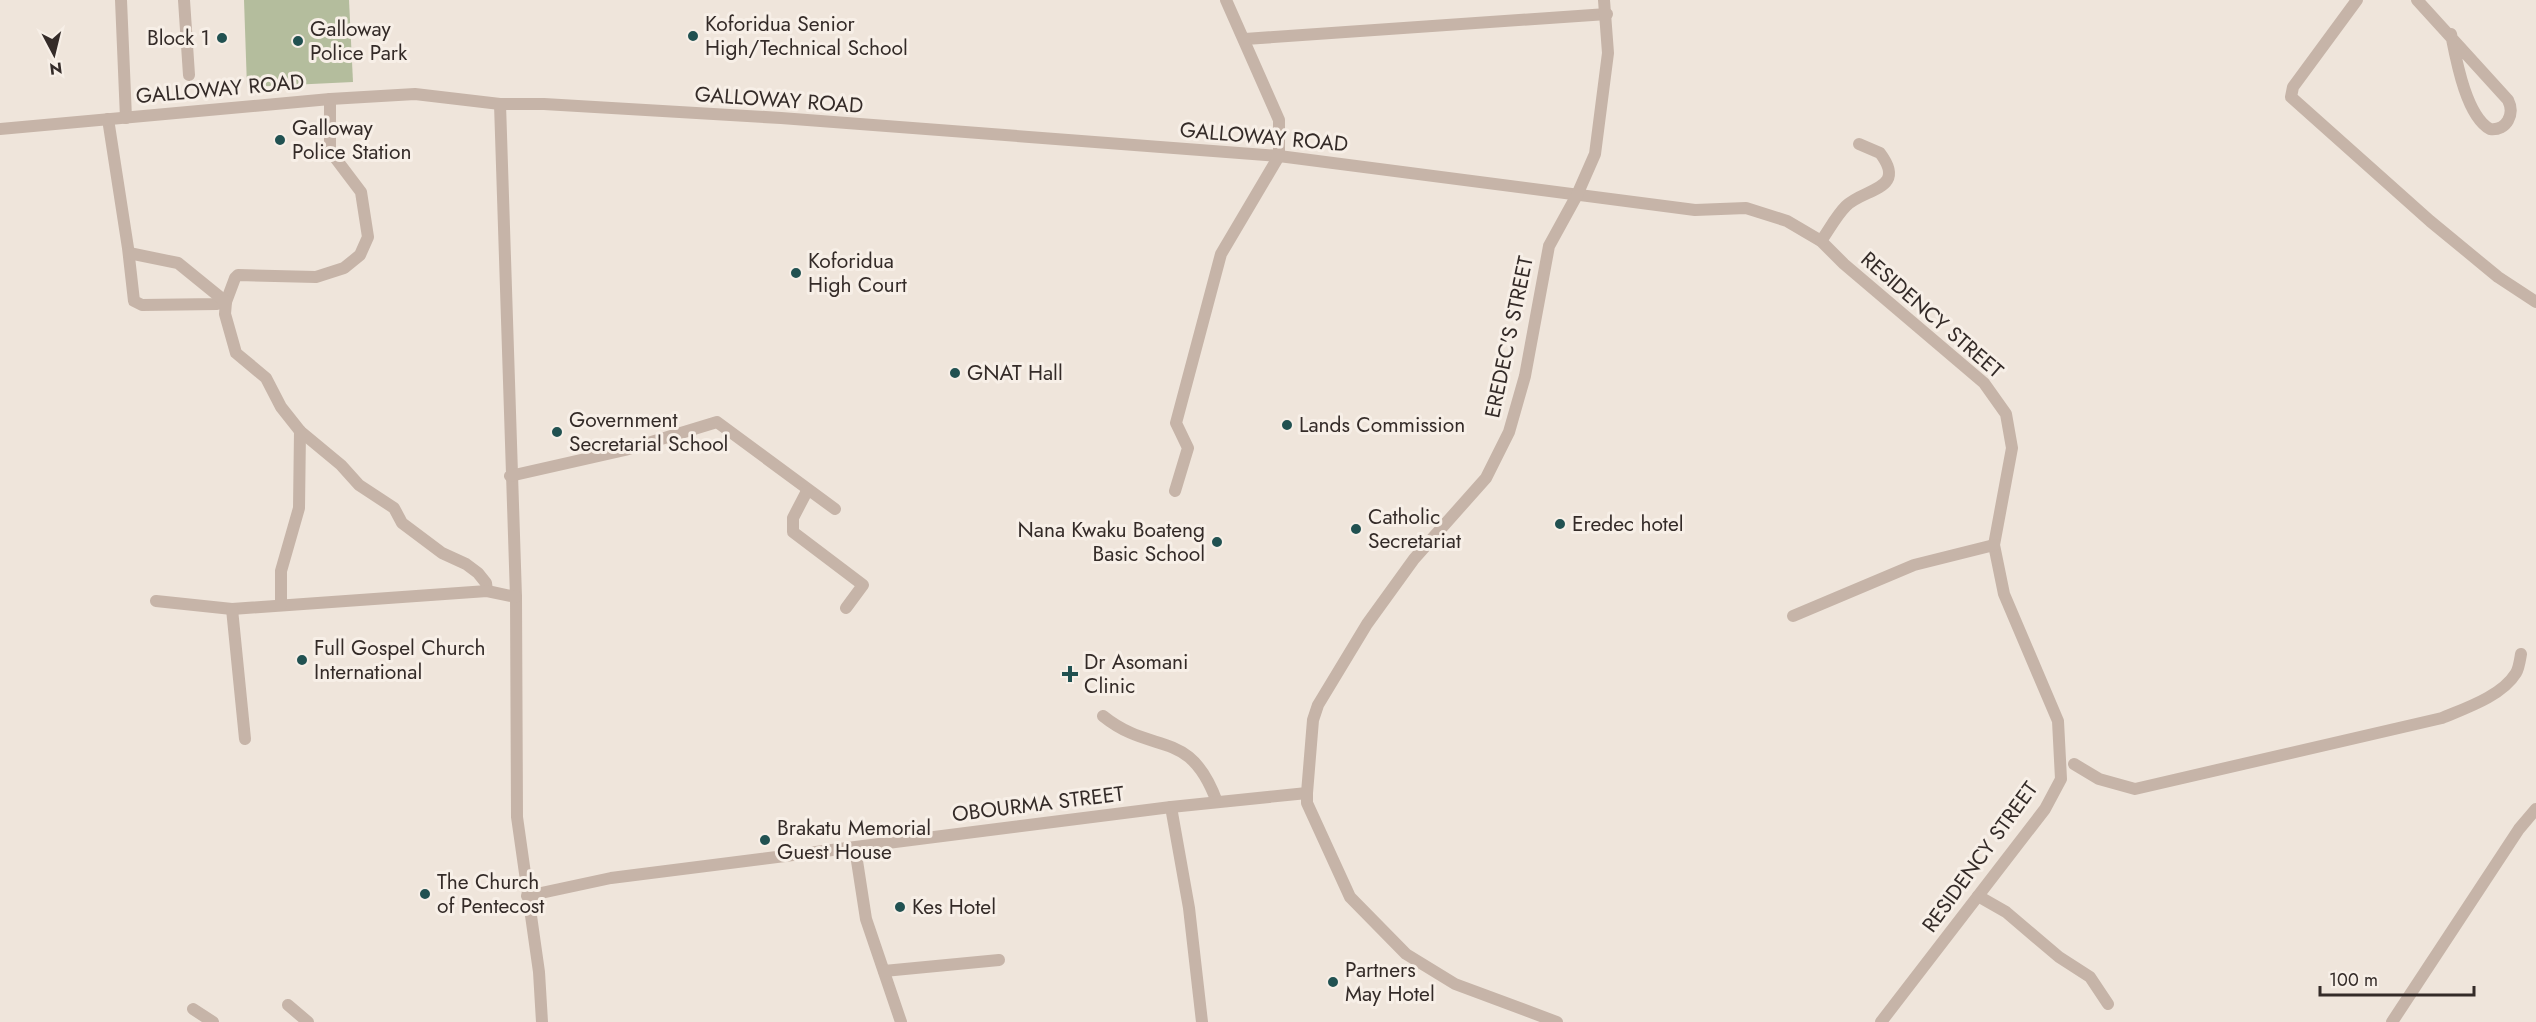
<svg xmlns="http://www.w3.org/2000/svg" width="2536" height="1022" font-family="Jost,sans-serif">
	<style>
		.garden { fill: #b4bd9d }
		.lines { fill: none; stroke-linecap: round; stroke-linejoin: round }
		.minor { stroke: #c6b4a8; stroke-width: 12 }
		.poi-dot { fill: #215151; stroke: #f7efe7; stroke-width: 2 }
		.labels { text-anchor: middle; dominant-baseline: central; stroke-width: 6; stroke-linejoin: round; paint-order: stroke }
		.poi-label { font-size: 21px; fill: #342b28; stroke: #f7efe7; text-anchor: start }
		.street-label { font-size: 21px; fill: #342b28; stroke: #f7efe7 }
	</style>
	<rect width="100%" height="100%" fill="#efe5db"/>
	<polygon class="garden" points="244,0 349,0 353,82 247,87"/>
	<g class="lines">
		<g class="minor">
			<polyline points="121,0 126,118"/>
			<polyline points="184,0 189,75"/>
			<polyline points="2357,0 2293,87 2291,97 2430,221 2498,277 2536,302"/>
			<path d="M2417 0 2508 100C2515 114 2507 131 2490 129 2466 116 2456 59 2451 34"/>
			<polyline points="1245,39 1607,14"/>
			<polyline points="500,104 516,597 517,817 539,972 542,1022"/>
			<polyline points="108,119 128,248 134,301 142,305 217,304 226,302 235,278 238,275 316,277 344,268 360,255 368,237 361,192 330,151 330,99"/>
			<polyline points="0,129 330,99 415,94 500,104 544,104 781,118 1279,156 1695,210 1746,208 1787,221 1821,241 1844,264 1984,383 2006,414 2012,448 1994,545 2004,594 2058,721 2061,779 2045,809 1881,1022"/>
			<path d="M1821 241C1829 230 1836 216 1846 206 1864 188 1908 190 1880 153L1859 144"/>
			<polyline points="129,253 178,263 226,302 225,314 236,353 266,378 281,407 300,431 341,465 359,485 394,508 402,523 442,553 466,564 478,573 486,583 487,591"/>
			<polyline points="510,476 625,450 717,422 835,509"/>
			<polyline points="807,491 793,518 793,532 863,585 846,608"/>
			<polyline points="1175,491 1188,448 1176,423 1221,254 1279,156 1279,120 1226,0"/>
			<polyline points="156,601 232,609 487,591 516,597"/>
			<polyline points="281,605 281,571 299,508 300,431"/>
			<polyline points="232,609 245,739"/>
			<polyline points="1793,616 1914,565 1994,545"/>
			<path d="M1103 716C1154 757 1189 726 1217 802"/>
			<path d="M2074 764 2099 779 2135 789 2442 718C2466 708 2502 696 2516 673 2519 668 2520 660 2521 654"/>
			<polyline points="1171,807 1189,908 1202,1022"/>
			<polyline points="855,848 866,919 901,1022"/>
			<polyline points="527,896 611,878 1171,807 1307,793"/>
			<polyline points="1978,896 2006,912 2059,957 2090,977 2108,1004"/>
			<polyline points="884,971 999,960"/>
			<polyline points="288,1005 308,1022"/>
			<polyline points="193,1009 213,1022"/>
			<polyline points="1557,1022 1455,984 1406,954 1350,897 1307,803 1307,793 1313,720 1318,705 1367,624 1414,559 1486,478 1509,432 1525,376 1549,246 1577,195 1595,154 1608,53 1604,0"/>
			<polyline points="2392,1022 2519,829 2536,809"/>
		</g>
	</g>
	<g class="poi-dot">
		<circle cx="693" cy="36" r="6"/>
		<circle cx="222" cy="38" r="6"/>
		<circle cx="298" cy="41" r="6"/>
		<circle cx="280" cy="140" r="6"/>
		<circle cx="796" cy="273" r="6"/>
		<circle cx="955" cy="373" r="6"/>
		<circle cx="1287" cy="425" r="6"/>
		<circle cx="557" cy="432" r="6"/>
		<circle cx="1560" cy="524" r="6"/>
		<circle cx="1356" cy="529" r="6"/>
		<circle cx="1217" cy="542" r="6"/>
		<circle cx="302" cy="660" r="6"/>
		<path d="M1067 665h6v6h6v6h-6v6h-6v-6h-6v-6h6z"/>
		<circle cx="765" cy="840" r="6"/>
		<circle cx="425" cy="894" r="6"/>
		<circle cx="900" cy="907" r="6"/>
		<circle cx="1333" cy="982" r="6"/>
	</g>
	<g class="labels">
		<g class="poi-label">
			<text x="705" y="24">Koforidua Senior<tspan x="705" dy="24">High/Technical School</tspan></text>
			<text x="310" y="29">Galloway<tspan x="310" dy="24">Police Park</tspan></text>
			<text x="210" y="38" text-anchor="end">Block 1</text>
			<text x="292" y="128">Galloway<tspan x="292" dy="24">Police Station</tspan></text>
			<text x="808" y="261">Koforidua<tspan x="808" dy="24">High Court</tspan></text>
			<text x="967" y="373">GNAT Hall</text>
			<text x="569" y="420">Government<tspan x="569" dy="24">Secretarial School</tspan></text>
			<text x="1299" y="425">Lands Commission</text>
			<text x="1368" y="517">Catholic<tspan x="1368" dy="24">Secretariat</tspan></text>
			<text x="1572" y="524">Eredec hotel</text>
			<text x="1205" y="530" text-anchor="end">Nana Kwaku Boateng<tspan x="1205" dy="24">Basic School</tspan></text>
			<text x="314" y="648">Full Gospel Church<tspan x="314" dy="24">International</tspan></text>
			<text x="1084" y="662">Dr Asomani<tspan x="1084" dy="24">Clinic</tspan></text>
			<text x="777" y="828">Brakatu Memorial<tspan x="777" dy="24">Guest House</tspan></text>
			<text x="437" y="882">The Church<tspan x="437" dy="24">of Pentecost</tspan></text>
			<text x="912" y="907">Kes Hotel</text>
			<text x="1345" y="970">Partners<tspan x="1345" dy="24">May Hotel</tspan></text>
		</g>
		<g class="street-label">
			<text transform="translate(220 89) rotate(-5)">GALLOWAY ROAD</text>
			<text transform="translate(779 100) rotate(4)">GALLOWAY ROAD</text>
			<text transform="translate(1264 137) rotate(5)">GALLOWAY ROAD</text>
			<text transform="translate(1932 315) rotate(41)">RESIDENCY STREET</text>
			<text transform="translate(1509 337) rotate(-78)">EREDEC'S STREET</text>
			<text transform="translate(1038 804) rotate(-7)">OBOURMA STREET</text>
			<text transform="translate(1980 857) rotate(-54)">RESIDENCY STREET</text>
		</g>
	</g>
	<g transform="translate(54 54) rotate(173)" stroke="#f7efe7" stroke-width="4.5" paint-order="stroke">
	<path d="M0-4.5L10 22L0 15L-10 22Z" fill="#342b28"/>
	<text y="-9" font-size="16" font-weight="bold" text-anchor="middle" fill="#342b28">N</text>
	</g>
	<path d="M2320 986v9h154v-9" fill="none" stroke="#342b28" stroke-width="3"/>
	<text x="2329" y="986" font-size="18" fill="#342b28" stroke="#f7efe7" stroke-width="4.5" paint-order="stroke">100 m</text>
</svg>
